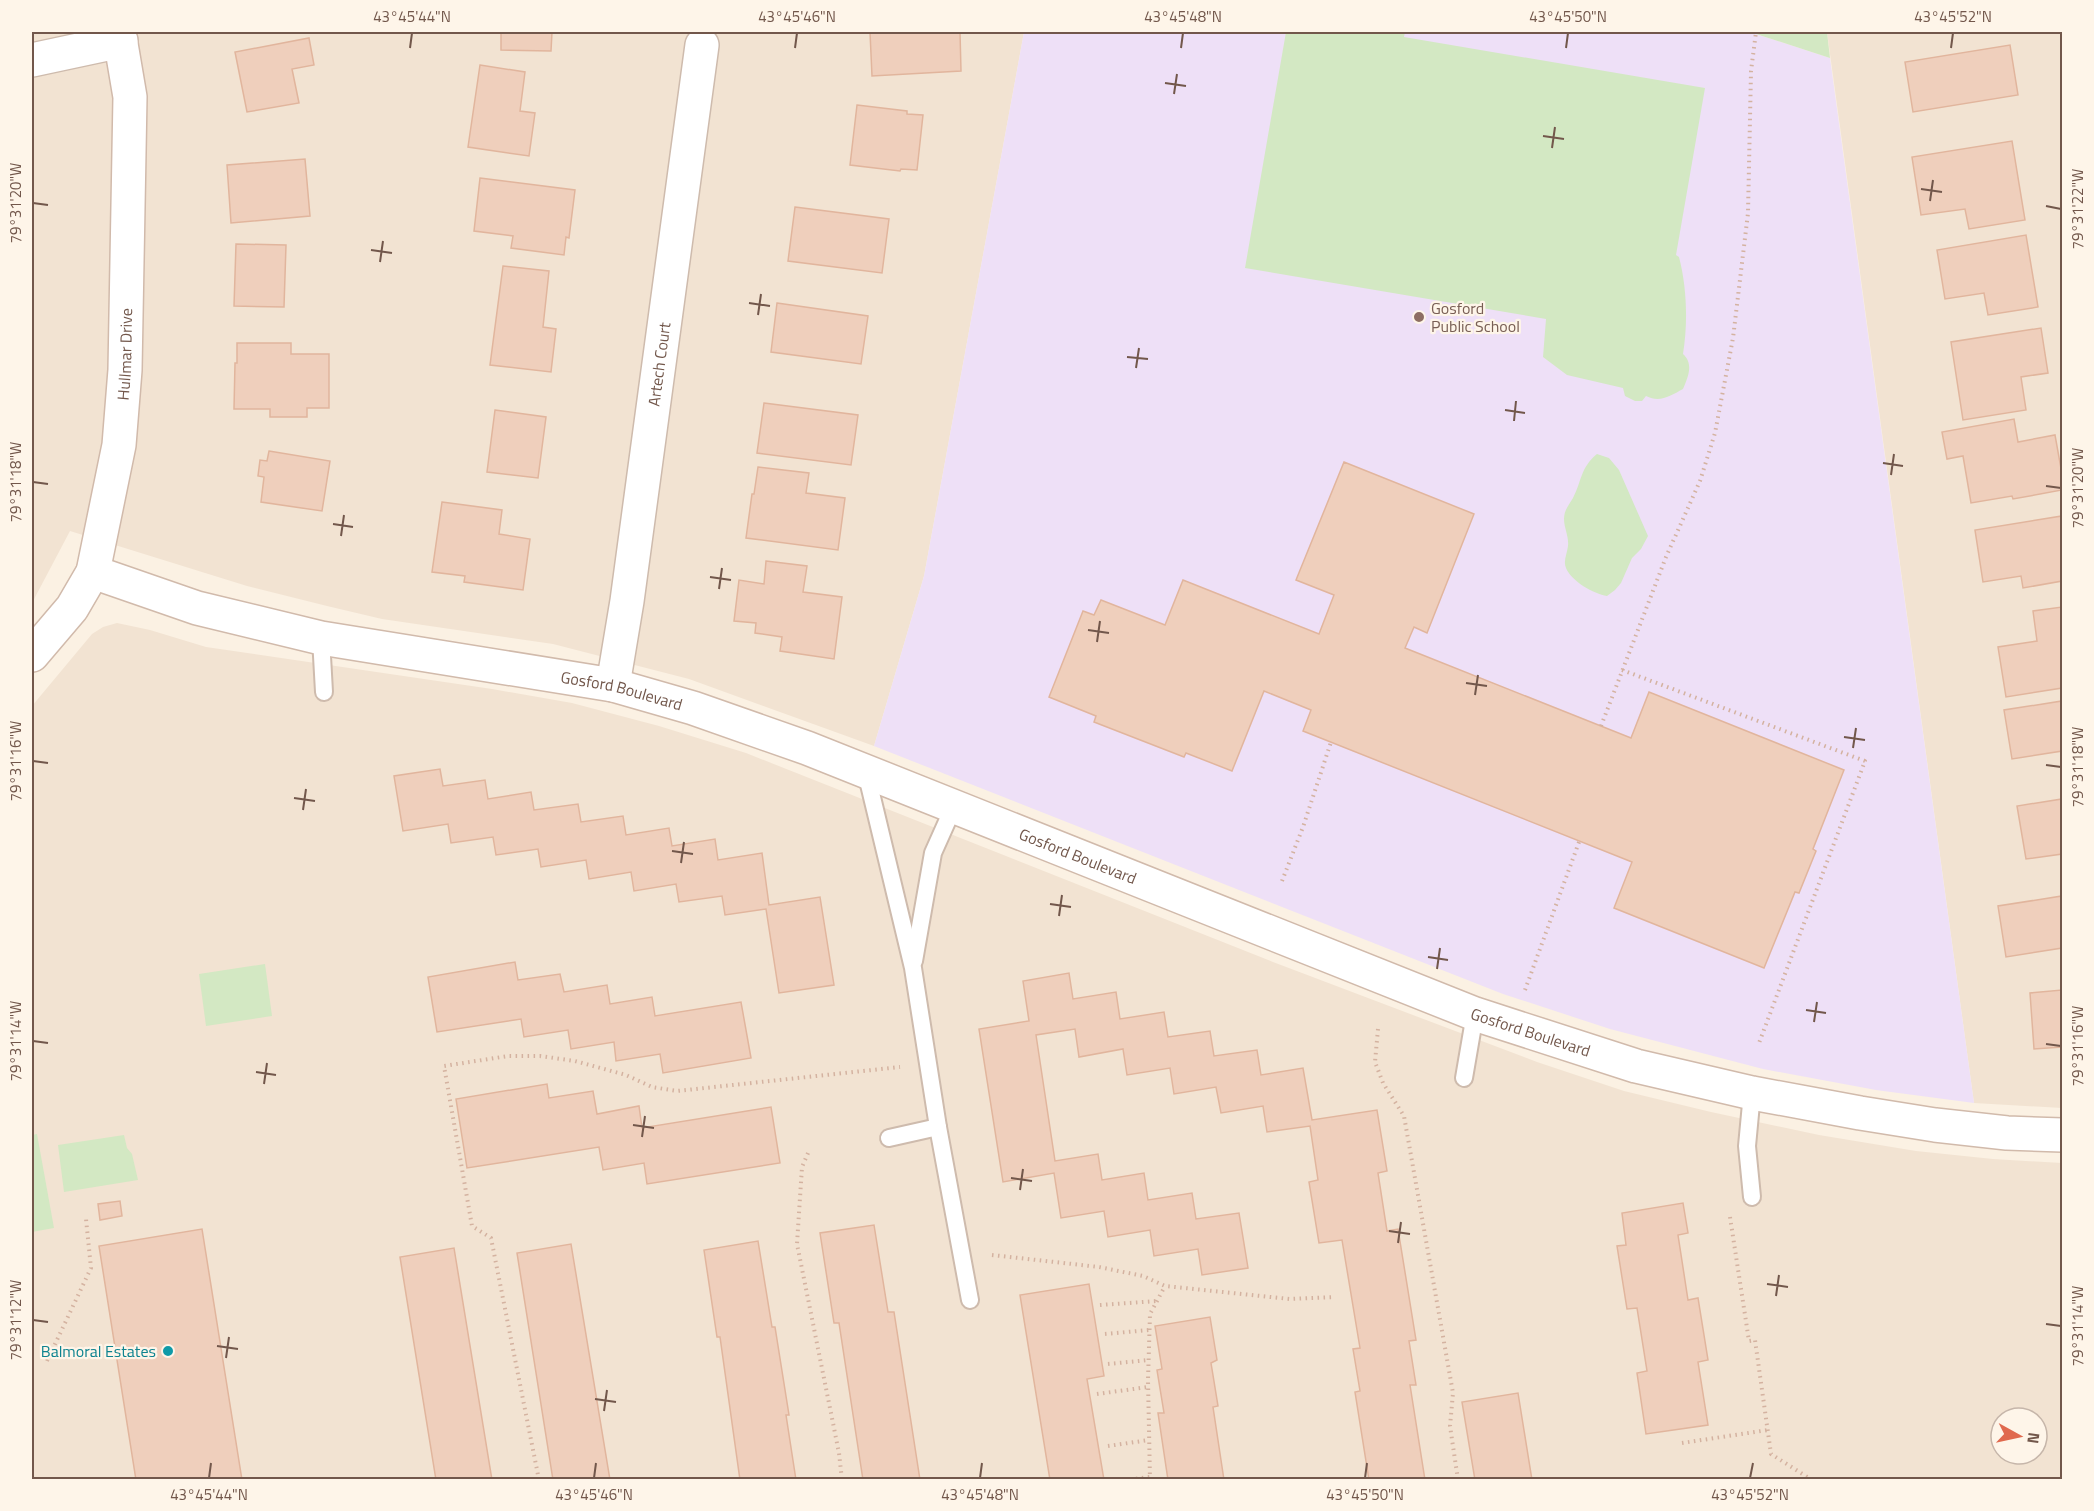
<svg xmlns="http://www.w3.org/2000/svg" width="2094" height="1511" font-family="'Titillium Web',sans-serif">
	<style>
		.residential { fill: #f2e3d2; fill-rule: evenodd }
		.education { fill: #eee0f7 }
		.green { fill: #d3e8c3 }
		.building { fill: #efcfbc; stroke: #e1b59d; stroke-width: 1.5 }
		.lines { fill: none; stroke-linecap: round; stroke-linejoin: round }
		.lane-casing { stroke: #cebbad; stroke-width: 20 }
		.street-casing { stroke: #cebbad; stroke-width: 36 }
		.secondary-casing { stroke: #d1baab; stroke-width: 36 }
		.path { stroke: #d4b2a0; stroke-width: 4; stroke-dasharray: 1.5 4.5; stroke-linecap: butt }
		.lane { stroke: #fff; stroke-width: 16 }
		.street { stroke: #fff; stroke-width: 33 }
		.secondary { stroke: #fff; stroke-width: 33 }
		.ticks { fill: none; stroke: #72574b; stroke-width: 2 }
		.education-dot { fill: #8d6e63; stroke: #fef5e9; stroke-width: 2 }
		.culture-dot { fill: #0f9aa8; stroke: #fef5e9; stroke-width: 2 }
		.labels { text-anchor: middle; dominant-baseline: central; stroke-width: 4.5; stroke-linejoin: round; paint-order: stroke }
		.education-label { font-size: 16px; fill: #785e54; stroke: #fef5e9; text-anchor: start }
		.street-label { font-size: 16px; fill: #72574b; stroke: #fef5e9 }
		.culture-label { font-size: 16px; fill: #0d838f; stroke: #fef5e9; text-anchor: end }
		.neatline { fill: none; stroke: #72574b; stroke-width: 2 }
		.ticks-label { font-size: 15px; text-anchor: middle; fill: #72574b }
	</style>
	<rect width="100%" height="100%" fill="#fbf1e3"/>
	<g class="residential">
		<polygon points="32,32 1024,32 924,576 874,746 689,679 553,644 382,619 327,606 247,586 70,531 32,603"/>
		<polygon points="1827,32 2062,32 2062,1108 1974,1103"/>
		<path d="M117 623 150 630 206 647 492 689 572 703 659 726 746 753 1273 962 1537 1062 1624 1091 1711 1112 1819 1135 1916 1151 1993 1159 2062 1163V1479L32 1480V706L92 634 103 627ZM2001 1418H2037V1454H2001Z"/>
	</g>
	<polygon class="education" points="1024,32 1750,32 1830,58 1974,1103 1876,1090 1763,1069 1610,1029 1503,994 874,746 924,576"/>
	<g class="green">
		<path d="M1286 32H1405L1404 37 1705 88 1676 255 1679 257C1687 288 1688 323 1683 354 1694 364 1688 377 1683 389 1670 396 1660 403 1646 396L1642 401H1635L1625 396 1623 388 1567 375 1543 357 1546 319 1245 268Z"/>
		<polygon points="1750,32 1827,32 1830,58"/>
		<path d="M1597 454 1609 458 1619 470 1648 536 1641 549 1632 558 1621 583 1615 590 1607 596C1594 594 1571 581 1566 568 1563 561 1567 554 1568 546 1569 536 1564 528 1564 519 1564 510 1569 505 1573 498 1582 481 1580 468 1597 454Z"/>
		<polygon points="265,964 272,1016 206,1026 199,974"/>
		<polygon points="37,1134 54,1228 32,1232 32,1135"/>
		<polygon points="124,1135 127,1148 132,1154 138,1180 64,1192 58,1145"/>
	</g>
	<g class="building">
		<polygon points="501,32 552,32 551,51 501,50"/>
		<polygon points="870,32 960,32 961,71 872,76"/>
		<polygon points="309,38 314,65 292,69 299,103 247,112 235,52"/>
		<polygon points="2010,45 2018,95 1913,112 1905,62"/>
		<polygon points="480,65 525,72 520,111 535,113 529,156 468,147"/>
		<polygon points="857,105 907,111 907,114 923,115 917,170 901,169 900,171 850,165"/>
		<polygon points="2012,141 2025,220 1969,229 1965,209 1921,215 1912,157"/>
		<polygon points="305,159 310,216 231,223 227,165"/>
		<polygon points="480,178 575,190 569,238 566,237 564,255 511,248 513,236 474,231"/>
		<polygon points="795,207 889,219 882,273 788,261"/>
		<polygon points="2026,235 2038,307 1988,315 1984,293 1945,299 1937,250"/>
		<polygon points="236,244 286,245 284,307 234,306"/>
		<polygon points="503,266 549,271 543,327 556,329 551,372 490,365"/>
		<polygon points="777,303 868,316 861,364 771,352"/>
		<polygon points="2041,328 2048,373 2021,377 2026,410 1963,420 1951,342"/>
		<polygon points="237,343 291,343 291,354 329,354 329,408 307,408 307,417 270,417 270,409 234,409 235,363 237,363"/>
		<polygon points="764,403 858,415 851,465 757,453"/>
		<polygon points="495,410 546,417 538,478 487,472"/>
		<polygon points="2014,419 2018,442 2055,435 2062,474 2062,490 2013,499 2012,496 1971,503 1963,456 1947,459 1942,432"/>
		<polygon points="269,451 330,461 322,511 261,502 264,477 258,476 260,460 267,461"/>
		<polygon points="1344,462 1474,514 1427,633 1414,627 1405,648 1631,738 1649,692 1844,770 1813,849 1816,851 1799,893 1795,892 1764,968 1614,908 1632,862 1303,731 1311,710 1264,691 1232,771 1186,753 1184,757 1094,722 1096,716 1049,697 1083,611 1094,615 1101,600 1165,625 1183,580 1319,634 1334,595 1296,580"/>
		<polygon points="758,467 809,473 806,493 845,498 838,550 746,538 752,494 754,494"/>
		<polygon points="442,502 502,510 499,534 530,539 523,590 464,582 465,576 432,572"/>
		<polygon points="2062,516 2062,581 2023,588 2021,576 1983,582 1975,530"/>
		<polygon points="766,561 807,566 803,592 842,597 834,659 780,651 782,637 755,633 756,623 734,621 739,580 764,584"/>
		<polygon points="2062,607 2062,688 2006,697 1998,647 2037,641 2033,611"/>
		<polygon points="2062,701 2062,751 2012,759 2004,710"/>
		<polygon points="440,769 443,786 485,780 488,799 531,792 534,810 578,804 581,822 623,816 626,835 669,828 672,846 715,839 718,860 762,853 769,905 820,897 834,985 779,993 766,909 725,915 722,896 679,902 676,884 634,891 631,872 589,879 586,860 541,867 538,849 496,855 493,837 451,843 448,824 403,831 394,776"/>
		<polygon points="2062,799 2062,854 2026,859 2017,806"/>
		<polygon points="2062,896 2062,948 2006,957 1998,906"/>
		<polygon points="515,962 518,980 560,974 564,992 607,985 610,1004 652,997 655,1016 741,1002 751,1058 663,1073 660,1054 616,1061 614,1042 571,1049 568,1030 524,1037 521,1019 437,1032 428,977"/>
		<polygon points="1069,973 1073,999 1116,992 1120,1019 1164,1012 1168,1037 1210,1031 1214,1056 1257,1050 1261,1075 1303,1068 1312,1120 1377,1110 1387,1171 1378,1173 1387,1231 1398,1229 1416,1340 1409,1341 1416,1385 1410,1385 1425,1480 1369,1480 1355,1392 1360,1391 1353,1349 1360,1348 1342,1240 1319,1243 1309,1182 1318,1180 1310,1126 1267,1132 1263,1106 1221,1113 1216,1087 1174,1094 1170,1068 1127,1075 1123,1049 1079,1057 1075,1029 1036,1035 1055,1161 1098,1154 1102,1180 1144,1173 1148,1200 1192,1193 1196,1219 1239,1213 1248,1268 1202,1275 1198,1249 1154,1256 1150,1230 1108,1237 1104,1211 1061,1218 1054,1173 1003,1182 979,1029 1029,1021 1023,981"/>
		<polygon points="2062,990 2062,1047 2034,1049 2030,993"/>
		<polygon points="547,1084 549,1098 593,1091 597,1114 639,1106 642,1128 771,1107 780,1163 647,1184 644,1163 603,1170 599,1147 467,1168 456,1099"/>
		<polygon points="120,1201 122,1216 100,1220 98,1204"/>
		<polygon points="1683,1203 1688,1233 1678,1235 1688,1300 1698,1298 1708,1360 1698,1362 1708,1425 1646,1434 1637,1373 1647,1371 1637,1308 1627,1309 1617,1246 1626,1245 1622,1213"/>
		<polygon points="874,1225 888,1312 894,1312 920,1480 863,1480 839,1323 834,1323 820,1233"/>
		<polygon points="202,1229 242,1480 136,1480 99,1246"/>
		<polygon points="758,1241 772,1327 775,1327 789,1415 786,1415 796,1480 740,1480 720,1337 717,1337 704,1250"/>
		<polygon points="571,1244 610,1480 553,1480 517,1253"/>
		<polygon points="454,1248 492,1480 436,1480 400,1257"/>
		<polygon points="1089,1284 1104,1376 1087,1379 1104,1480 1050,1480 1020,1295"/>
		<polygon points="1210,1317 1217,1360 1211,1363 1218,1406 1213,1407 1224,1480 1168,1480 1158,1413 1164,1413 1157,1370 1162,1369 1155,1326"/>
		<polygon points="1518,1393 1532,1480 1475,1480 1462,1402"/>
	</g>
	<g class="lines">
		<defs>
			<g id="lane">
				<polyline points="321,638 324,692"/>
				<polyline points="866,772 913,968 938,1127 970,1300"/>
				<polyline points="914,961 933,853 954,806"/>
				<polyline points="1464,1078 1475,1014"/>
				<polyline points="1752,1093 1747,1146 1752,1197"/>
				<polyline points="889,1138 938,1127"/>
			</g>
			<g id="street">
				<polyline points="32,60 121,41"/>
				<path id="s1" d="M613 685 627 601 702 45"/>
			</g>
			<g id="secondary">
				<path id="s2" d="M93 572 197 608 321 638 613 685 693 708 807 748 1475 1014 1636 1066 1752 1093 1860 1113 1935 1125 2007 1133 2062 1135"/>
				<path id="s3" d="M32 655 72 608 93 572 119 445 125 370 130 97 119 32"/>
			</g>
		</defs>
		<use href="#lane" class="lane-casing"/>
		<use href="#street" class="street-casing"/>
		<use href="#secondary" class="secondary-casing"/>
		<g class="path">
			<polyline points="1622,670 1865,761 1759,1043"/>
			<polyline points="1601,726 1666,557 1700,481 1715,433 1733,338 1748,213 1751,71 1756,32"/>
			<polyline points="1282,881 1303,827 1331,742"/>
			<polyline points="1525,990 1579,842"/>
			<polyline points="1378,1029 1375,1062 1383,1083 1404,1116 1453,1393 1450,1426 1458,1480"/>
			<polyline points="808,1153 802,1167 797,1244 839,1453 842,1480"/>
			<polyline points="1730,1217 1749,1341 1755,1340 1771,1454 1812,1480"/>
			<polyline points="992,1255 1099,1267 1143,1276 1165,1286 1290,1299 1334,1297"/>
			<polyline points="1100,1305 1157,1301"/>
			<polyline points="1105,1334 1149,1330"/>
			<polyline points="47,1361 91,1268 86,1219"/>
			<polyline points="1108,1364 1149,1360"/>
			<polyline points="1097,1394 1148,1387"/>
			<polyline points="1682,1443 1768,1430"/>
			<polyline points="1108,1446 1149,1440"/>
			<polyline points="539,1480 491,1238 472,1226 444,1066 508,1056 540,1056 575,1061 626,1075 652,1087 677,1091 900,1067"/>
			<polyline points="1124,1480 1150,1477"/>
			<polyline points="1150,1480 1148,1380 1150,1314 1165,1286"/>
		</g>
		<use href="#lane" class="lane"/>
		<use href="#street" class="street"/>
		<use href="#secondary" class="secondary"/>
	</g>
	<path class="ticks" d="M410 48 412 33M795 48 797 33M1181 48 1183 33M1566 48 1568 33M1951 48 1953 33M1165 83 1186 86M1174 94 1177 74M1543 136 1564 139M1552 148 1555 127M1921 189 1942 192M1930 201 1933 180M33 203 48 205M2046 206 2061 209M371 250 392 253M380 262 383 241M749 303 770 306M758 315 761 294M1127 357 1148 359M1136 368 1139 348M1505 410 1525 413M1514 421 1516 401M1883 463 1903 466M1891 475 1894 454M33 482 48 484M2046 486 2061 488M333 524 353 527M341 536 344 515M710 577 731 580M719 589 722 568M1088 630 1109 633M1097 642 1100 621M1466 683 1487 686M1475 695 1478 675M1844 737 1865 740M1853 748 1856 728M33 761 48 763M2046 765 2061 767M294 798 315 801M303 810 306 789M672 851 693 854M681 863 684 842M1050 904 1071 907M1059 916 1062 895M1428 957 1448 960M1437 969 1440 948M1806 1010 1826 1013M1814 1022 1817 1002M33 1041 48 1043M2046 1044 2061 1046M256 1072 276 1075M264 1084 267 1063M633 1125 654 1128M642 1137 645 1116M1011 1178 1032 1181M1020 1190 1023 1169M1389 1231 1410 1234M1398 1243 1401 1222M1767 1284 1788 1287M1776 1296 1779 1275M33 1320 48 1322M2046 1324 2061 1326M217 1346 238 1349M226 1358 229 1337M595 1399 616 1402M604 1411 607 1390M209 1478 211 1463M594 1478 596 1463M980 1478 982 1463M1365 1478 1367 1463M1750 1478 1753 1463"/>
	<circle class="education-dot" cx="1419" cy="317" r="6"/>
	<circle class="culture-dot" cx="168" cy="1351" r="6"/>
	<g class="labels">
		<g class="education-label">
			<text x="1431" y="308">Gosford<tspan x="1431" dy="18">Public School</tspan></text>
		</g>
		<g class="street-label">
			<text stroke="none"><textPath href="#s3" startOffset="324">Hullmar Drive</textPath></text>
			<text stroke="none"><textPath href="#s1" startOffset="324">Artech Court</textPath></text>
			<text stroke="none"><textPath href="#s2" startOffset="543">Gosford Boulevard</textPath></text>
			<text stroke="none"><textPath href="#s2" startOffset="1029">Gosford Boulevard</textPath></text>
			<text stroke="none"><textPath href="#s2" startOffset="1515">Gosford Boulevard</textPath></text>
		</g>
		<g class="culture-label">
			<text x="156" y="1351">Balmoral Estates</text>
		</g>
	</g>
	<rect width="2094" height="1511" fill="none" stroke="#fef5e9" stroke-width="66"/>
	<g transform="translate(2019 1436) rotate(98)"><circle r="28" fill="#fef5e9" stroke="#c6b6aa" stroke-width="1.5"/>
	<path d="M0-4.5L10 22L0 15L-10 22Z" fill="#e0694e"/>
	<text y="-9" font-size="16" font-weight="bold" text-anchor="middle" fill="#72574b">N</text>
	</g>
	<rect x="33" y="33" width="2028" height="1445" class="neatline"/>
	<g class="ticks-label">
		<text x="412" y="22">43°45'44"N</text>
		<text x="797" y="22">43°45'46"N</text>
		<text x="1183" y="22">43°45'48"N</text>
		<text x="1568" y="22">43°45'50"N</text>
		<text x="1953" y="22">43°45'52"N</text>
		<text transform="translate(16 203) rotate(-90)" y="5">79°31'20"W</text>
		<text transform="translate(2078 209) rotate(-90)" y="5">79°31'22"W</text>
		<text transform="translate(16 482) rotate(-90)" y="5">79°31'18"W</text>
		<text transform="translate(2078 488) rotate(-90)" y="5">79°31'20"W</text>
		<text transform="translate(16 761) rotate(-90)" y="5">79°31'16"W</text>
		<text transform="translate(2078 767) rotate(-90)" y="5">79°31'18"W</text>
		<text transform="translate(16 1041) rotate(-90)" y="5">79°31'14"W</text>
		<text transform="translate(2078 1046) rotate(-90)" y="5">79°31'16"W</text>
		<text transform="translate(16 1320) rotate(-90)" y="5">79°31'12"W</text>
		<text transform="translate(2078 1326) rotate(-90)" y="5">79°31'14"W</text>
		<text x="209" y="1500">43°45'44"N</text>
		<text x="594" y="1500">43°45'46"N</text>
		<text x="980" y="1500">43°45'48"N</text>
		<text x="1365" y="1500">43°45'50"N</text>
		<text x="1750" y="1500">43°45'52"N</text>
	</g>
</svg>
